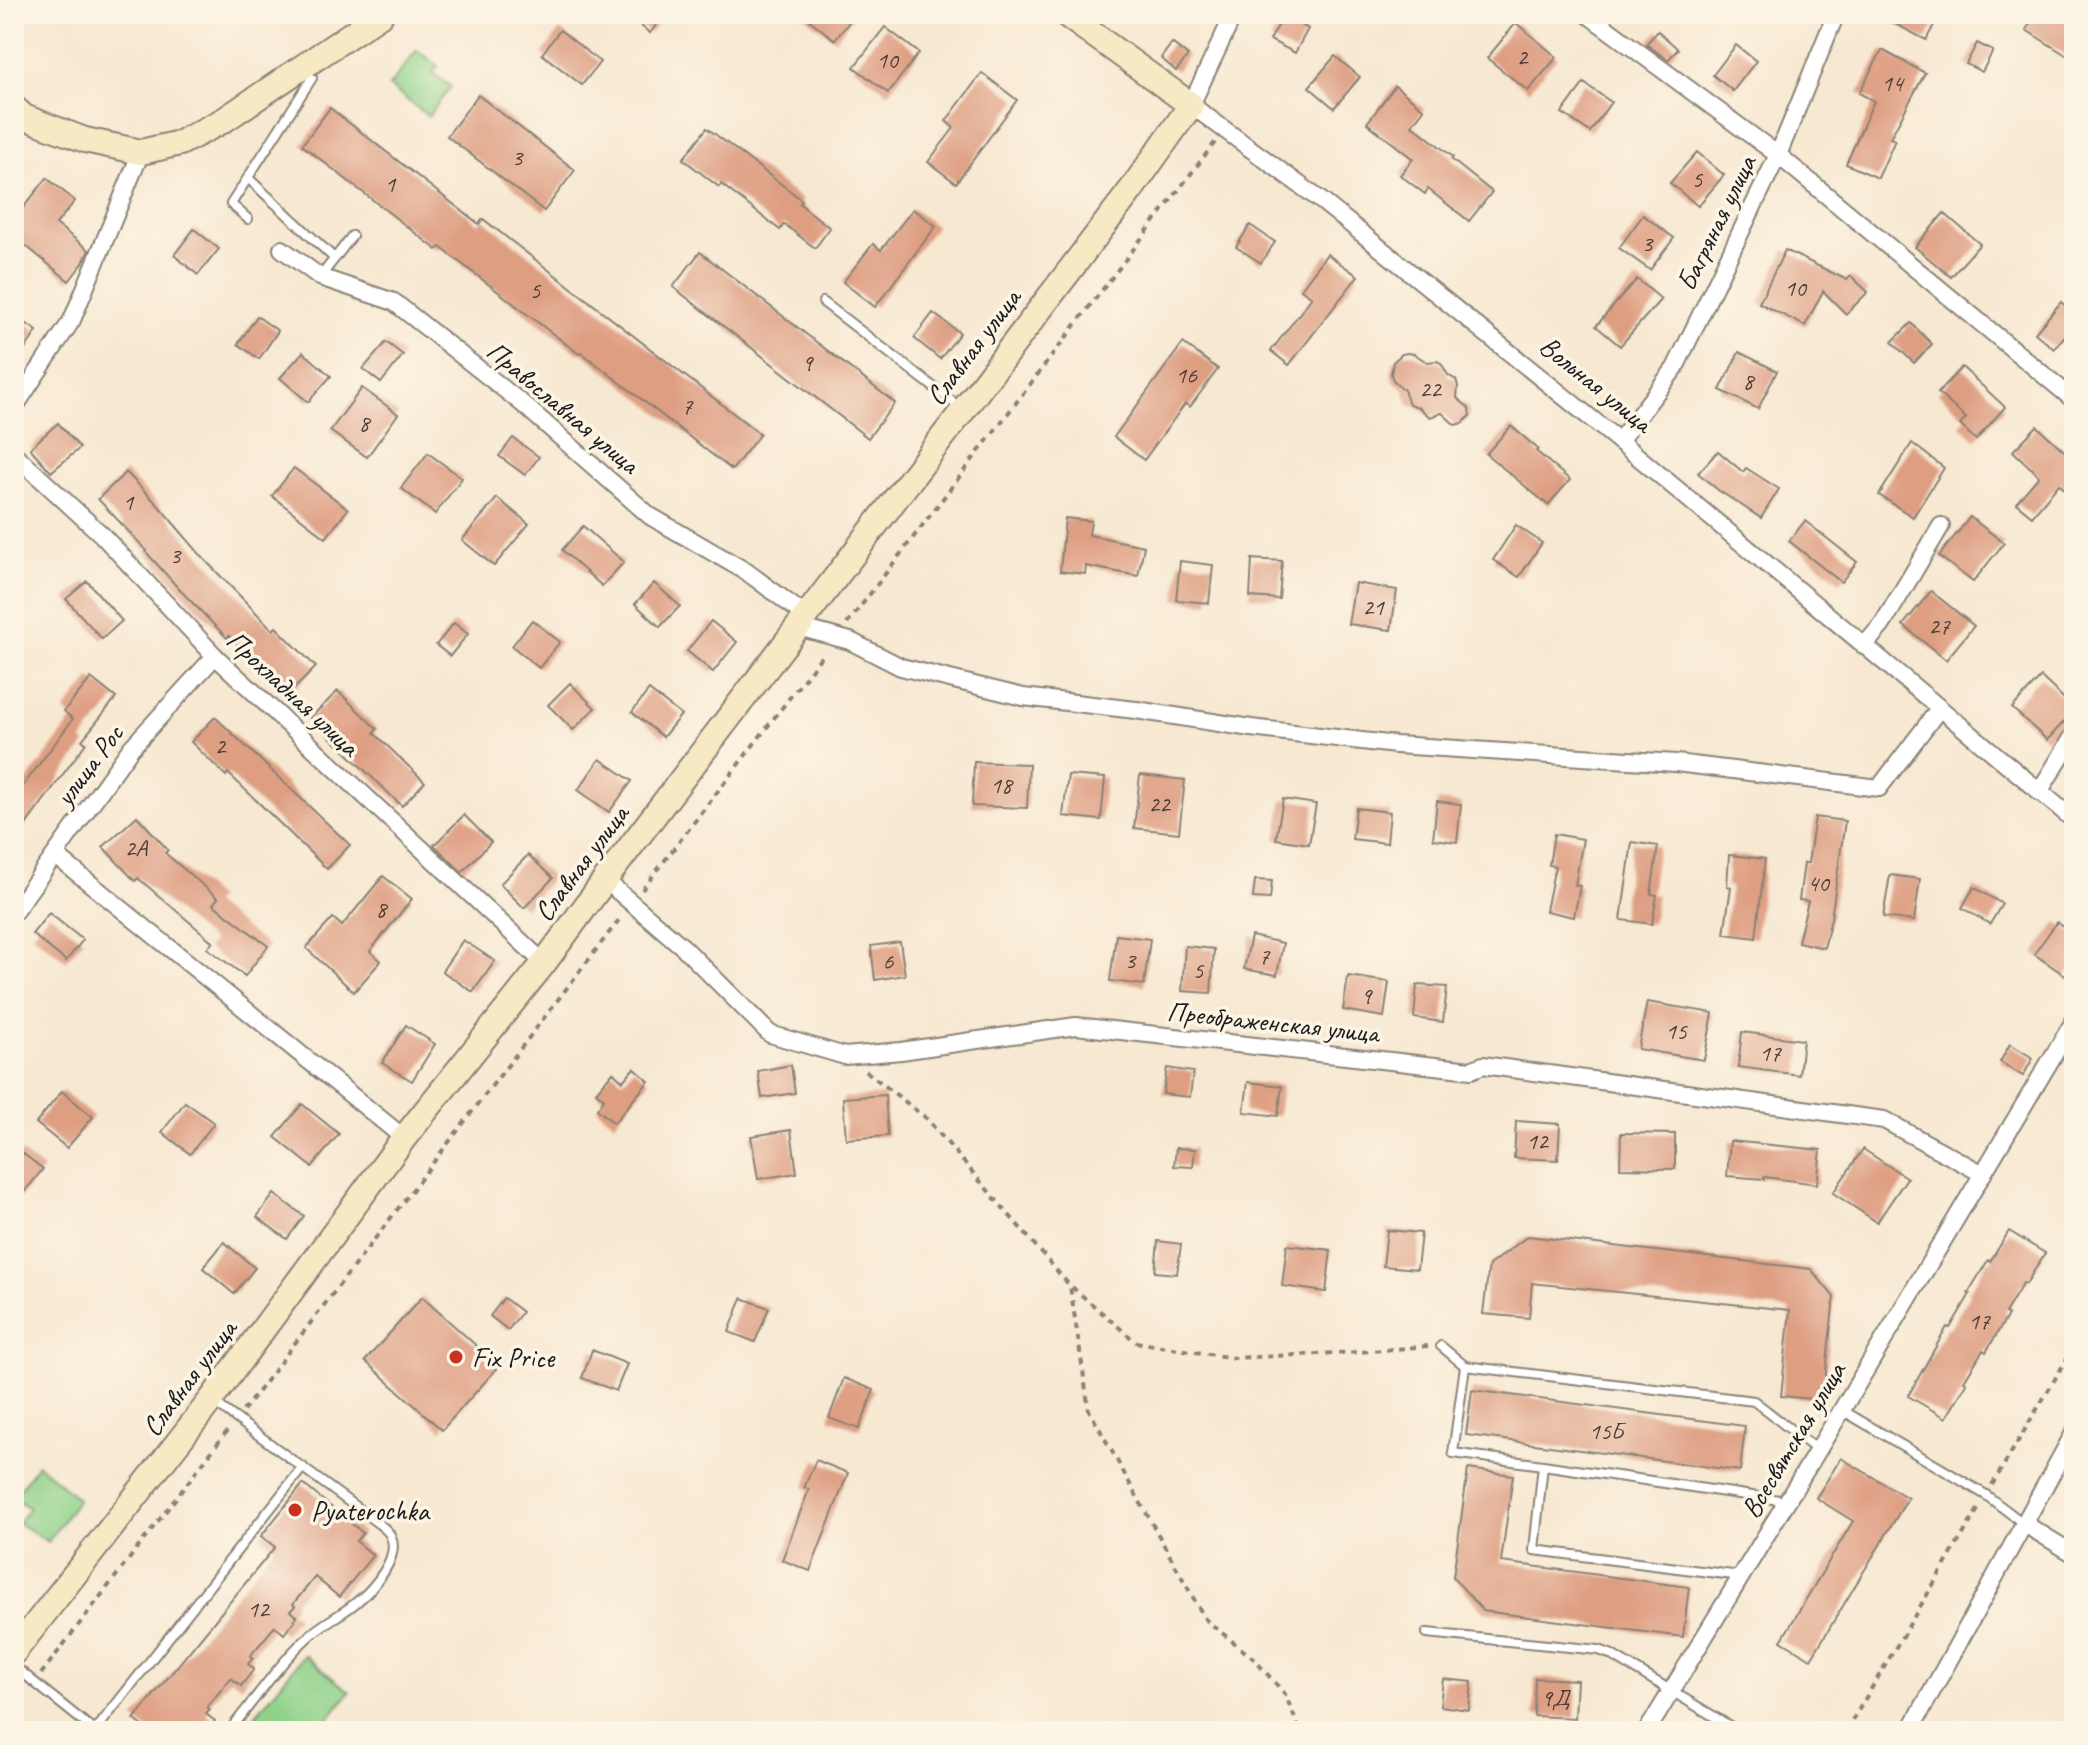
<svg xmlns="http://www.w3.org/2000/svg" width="2088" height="1745" font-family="Caveat,sans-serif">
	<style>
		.green { fill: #90d28a; stroke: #567753; stroke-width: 2 }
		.building { fill: #de9e82 }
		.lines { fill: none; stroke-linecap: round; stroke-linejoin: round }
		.lane-casing { stroke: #8a8276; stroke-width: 12 }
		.street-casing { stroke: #8a8276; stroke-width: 20 }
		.secondary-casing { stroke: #8a8276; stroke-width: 28 }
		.path { stroke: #8a8276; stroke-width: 4; stroke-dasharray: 6 6; stroke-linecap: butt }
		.lane { stroke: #fff; stroke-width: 8 }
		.street { stroke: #fff; stroke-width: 16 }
		.secondary { stroke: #f7e9c3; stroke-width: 24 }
		.poi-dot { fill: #c8321e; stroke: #fcf5e5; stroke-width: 3 }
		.labels { text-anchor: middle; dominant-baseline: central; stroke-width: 7; stroke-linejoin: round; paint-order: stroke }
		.number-label { font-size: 24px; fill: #4c3c36 }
		.street-label { font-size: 28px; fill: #1c1c1c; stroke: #fcf5e5 }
		.poi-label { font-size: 28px; fill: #1c1c1c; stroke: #fcf5e5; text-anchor: start }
	</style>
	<rect width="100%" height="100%" fill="#fcf5e5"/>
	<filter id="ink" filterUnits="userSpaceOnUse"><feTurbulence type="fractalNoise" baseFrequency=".0125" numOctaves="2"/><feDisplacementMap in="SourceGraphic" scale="16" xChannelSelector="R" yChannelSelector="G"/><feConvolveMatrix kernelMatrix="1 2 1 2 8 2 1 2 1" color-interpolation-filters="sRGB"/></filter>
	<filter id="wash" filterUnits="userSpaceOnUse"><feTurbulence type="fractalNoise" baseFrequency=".006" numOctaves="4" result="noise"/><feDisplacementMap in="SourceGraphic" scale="32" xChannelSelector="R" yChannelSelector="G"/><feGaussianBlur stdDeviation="1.8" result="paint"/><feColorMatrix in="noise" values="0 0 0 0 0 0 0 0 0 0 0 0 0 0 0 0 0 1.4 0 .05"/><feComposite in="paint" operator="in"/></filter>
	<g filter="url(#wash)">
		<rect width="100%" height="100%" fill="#f7e8d1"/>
		<g class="green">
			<polygon points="417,50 438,66 433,73 451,87 428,116 389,86"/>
			<polygon points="38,1464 78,1499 48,1542 18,1523 29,1508 14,1497"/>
			<polygon points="304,1655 350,1692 318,1731 243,1731"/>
		</g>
		<g id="blocks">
			<g class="building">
				<polygon points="626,14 665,14 650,33"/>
				<polygon points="802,14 855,14 835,40"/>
				<polygon points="1876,14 1940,14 1926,40"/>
				<polygon points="2036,14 2066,14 2074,19 2074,60 2026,30"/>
				<polygon points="1284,15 1308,29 1295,53 1270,40"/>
				<polygon points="1516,23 1557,57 1528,91 1487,58"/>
				<polygon points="885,27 919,53 888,93 854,67"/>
				<polygon points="560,30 600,62 582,85 542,54"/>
				<polygon points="1658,31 1678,49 1668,60 1646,44"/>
				<polygon points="1172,43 1188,56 1176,71 1161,58"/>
				<polygon points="1977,43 1993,51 1982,72 1966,64"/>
				<polygon points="1736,45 1756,61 1733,91 1713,75"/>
				<polygon points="1882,50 1925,73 1890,138 1895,140 1878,178 1846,164 1874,101 1859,93"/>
				<polygon points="1335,56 1360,77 1334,108 1309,87"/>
				<polygon points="982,73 1017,100 956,183 928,162 954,128 946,121"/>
				<polygon points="1584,83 1611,102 1590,132 1562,113"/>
				<polygon points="1395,86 1424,109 1412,125 1453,157 1451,159 1492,192 1469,221 1428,189 1425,194 1400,175 1413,159 1367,123"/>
				<polygon points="478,95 575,170 544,211 447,136"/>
				<polygon points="330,108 479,224 483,219 760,434 732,470 581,352 579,354 440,247 437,250 302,145"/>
				<polygon points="707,128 802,200 800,204 830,228 815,248 784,224 780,230 721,184 719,187 683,159"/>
				<polygon points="1697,152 1724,175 1698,206 1670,183"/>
				<polygon points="47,178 75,201 56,224 89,250 83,263 69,281 14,236 14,219"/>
				<polygon points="913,209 936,226 875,307 843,282 873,244 881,250"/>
				<polygon points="1944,213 1980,244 1951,277 1915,247"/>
				<polygon points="1643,215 1674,238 1650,270 1619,248"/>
				<polygon points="1250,225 1275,242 1261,263 1236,247"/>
				<polygon points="194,229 219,249 198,275 174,255"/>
				<polygon points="1785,250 1847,280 1851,276 1868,292 1846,314 1823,291 1805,326 1759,303"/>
				<polygon points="700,252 895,403 868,438 673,287"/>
				<polygon points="1327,254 1358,276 1289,365 1271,351 1312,297 1301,289"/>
				<polygon points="1637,279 1661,299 1620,346 1596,326"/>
				<polygon points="2061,302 2074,313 2074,325 2054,349 2035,333"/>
				<polygon points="933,313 960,333 940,359 914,338"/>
				<polygon points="14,315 37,331 14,366"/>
				<polygon points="257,316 278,331 259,359 238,344"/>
				<polygon points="1911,323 1932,344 1914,363 1892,342"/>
				<polygon points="386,342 403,355 381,383 363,369"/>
				<polygon points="1183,343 1218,369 1190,407 1185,404 1144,460 1114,437"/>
				<polygon points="303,352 331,376 308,402 280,378"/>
				<polygon points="1739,352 1777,371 1758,409 1720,390"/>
				<polygon points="1408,353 1414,354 1427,362 1437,361 1441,363 1448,375 1456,380 1458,386 1457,398 1469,408 1470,416 1463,423 1455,425 1442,413 1430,417 1418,407 1409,404 1404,390 1393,380 1391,374 1393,362 1402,354"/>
				<polygon points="1962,367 2005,407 1976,440 1960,425 1966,418 1938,393"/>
				<polygon points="362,388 398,414 367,457 330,431"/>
				<polygon points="58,423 80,448 51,472 30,448"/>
				<polygon points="1511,426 1538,449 1536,451 1570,480 1548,505 1486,454"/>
				<polygon points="2037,426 2074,460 2074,498 2059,484 2032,516 2016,503 2039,476 2013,451"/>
				<polygon points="513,438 539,457 525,475 499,456"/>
				<polygon points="1912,443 1944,468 1913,517 1879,495"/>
				<polygon points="1718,451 1743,472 1746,468 1779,489 1761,518 1718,490 1698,473"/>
				<polygon points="428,453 462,478 435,514 401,488"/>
				<polygon points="294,468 348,509 326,538 272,496"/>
				<polygon points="126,472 158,505 204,559 273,630 276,627 316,667 288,695 229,636 227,638 179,589 146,552 147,551 98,499"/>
				<polygon points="497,498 529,524 494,566 462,540"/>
				<polygon points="1970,517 2004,543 1973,582 1939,556"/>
				<polygon points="1065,518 1091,521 1089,535 1144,546 1138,576 1086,566 1085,574 1060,571"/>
				<polygon points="1805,521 1857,562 1841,582 1789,541"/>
				<polygon points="1516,525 1542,543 1519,577 1493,560"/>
				<polygon points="583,526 624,562 602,586 562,550"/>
				<polygon points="1252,559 1282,561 1279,599 1250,597"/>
				<polygon points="1180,561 1213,565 1209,603 1176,600"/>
				<polygon points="87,581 122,621 102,639 66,599"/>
				<polygon points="654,583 680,606 660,627 635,604"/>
				<polygon points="1355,583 1397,590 1391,630 1348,624"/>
				<polygon points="1931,591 1974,626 1946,660 1903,625"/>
				<polygon points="532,620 560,642 539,668 512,646"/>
				<polygon points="711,621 737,642 713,672 687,651"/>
				<polygon points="454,623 468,634 450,656 436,645"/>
				<polygon points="2041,677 2074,708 2074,711 2047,740 2012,708"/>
				<polygon points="91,678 116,698 82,740 86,743 14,841 14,798 73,719 64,711"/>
				<polygon points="570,683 595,708 573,730 548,705"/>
				<polygon points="649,690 681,715 663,737 632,712"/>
				<polygon points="338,691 377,729 374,733 425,782 402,806 310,718"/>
				<polygon points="215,717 350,845 327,869 228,773 226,776 191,742"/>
				<polygon points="600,759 632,781 609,812 578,790"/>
				<polygon points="974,762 1029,764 1027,808 972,806"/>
				<polygon points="1068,775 1105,778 1101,820 1063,816"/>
				<polygon points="1140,775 1185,780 1179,833 1134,828"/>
				<polygon points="1283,799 1316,804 1309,844 1276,839"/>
				<polygon points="1437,801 1461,804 1457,842 1433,839"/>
				<polygon points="1356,808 1390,812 1387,843 1352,839"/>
				<polygon points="464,815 491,842 462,872 434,845"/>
				<polygon points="137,816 168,850 165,853 218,898 213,904 268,946 245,976 207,948 213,942 138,878 135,881 103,847"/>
				<polygon points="1815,817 1845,821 1831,919 1824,948 1798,942 1808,901 1799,900 1804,863 1808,863"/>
				<polygon points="1554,834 1583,839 1575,885 1580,886 1574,917 1546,911 1555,866 1549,865"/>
				<polygon points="1632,842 1658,846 1651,894 1657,895 1652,924 1621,920"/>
				<polygon points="528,855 553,878 524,908 500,884"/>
				<polygon points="1729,855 1765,859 1756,938 1724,934 1731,887 1727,886"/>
				<polygon points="1890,875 1920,879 1914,921 1883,917"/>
				<polygon points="383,876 412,899 370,951 381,961 354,992 306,948 333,918 342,926"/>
				<polygon points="1255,880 1272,881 1270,899 1253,898"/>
				<polygon points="1974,887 2002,904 1990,924 1962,908"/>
				<polygon points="49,913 83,940 66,961 32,934"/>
				<polygon points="2057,922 2074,934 2074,965 2066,976 2034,954"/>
				<polygon points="1116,935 1150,939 1144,985 1110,981"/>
				<polygon points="1251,936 1283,943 1277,975 1244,969"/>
				<polygon points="463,940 495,961 473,992 442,971"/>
				<polygon points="900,942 905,975 875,980 871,946"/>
				<polygon points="1185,946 1214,949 1211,993 1182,991"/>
				<polygon points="1348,976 1389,982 1384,1017 1343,1010"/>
				<polygon points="1417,985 1447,987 1443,1022 1414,1018"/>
				<polygon points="1647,1002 1713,1013 1704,1060 1638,1049"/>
				<polygon points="406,1025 435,1044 412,1081 382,1063"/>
				<polygon points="1742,1032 1803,1040 1799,1075 1738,1067"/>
				<polygon points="2010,1044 2033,1058 2023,1076 2000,1062"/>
				<polygon points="791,1065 795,1093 762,1098 758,1071"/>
				<polygon points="634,1068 649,1081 614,1123 597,1109 604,1099 596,1092 613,1072 623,1081"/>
				<polygon points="1167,1068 1193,1072 1190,1097 1163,1094"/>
				<polygon points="1248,1082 1282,1086 1278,1116 1244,1112"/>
				<polygon points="62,1091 93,1117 67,1148 36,1123"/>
				<polygon points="885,1095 888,1136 846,1139 843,1098"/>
				<polygon points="185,1102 214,1123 190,1154 162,1132"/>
				<polygon points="302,1104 339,1134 312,1167 275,1137"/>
				<polygon points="1516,1121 1560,1124 1558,1160 1514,1158"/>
				<polygon points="791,1130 797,1173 758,1179 751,1136"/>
				<polygon points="1621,1133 1675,1134 1675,1169 1620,1168"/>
				<polygon points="1730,1141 1821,1150 1817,1184 1764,1177 1764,1179 1727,1176"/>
				<polygon points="1176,1148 1195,1149 1193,1167 1174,1166"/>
				<polygon points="1863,1149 1907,1178 1877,1222 1833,1193"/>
				<polygon points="21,1152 43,1169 14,1205 14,1160"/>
				<polygon points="274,1194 304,1216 287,1239 257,1217"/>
				<polygon points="1387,1230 1421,1233 1417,1269 1383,1266"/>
				<polygon points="2009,1231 2045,1253 2026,1284 2023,1283 2005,1313 2008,1315 1986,1352 1983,1350 1964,1381 1967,1383 1946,1418 1908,1396 1947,1327 1950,1328 1970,1294 1968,1293 1988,1260 1990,1262"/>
				<polygon points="1528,1236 1811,1269 1834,1297 1823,1400 1781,1396 1790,1310 1532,1283 1529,1318 1483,1314 1489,1265"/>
				<polygon points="1158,1241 1181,1244 1177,1274 1155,1272"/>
				<polygon points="224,1242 255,1268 234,1294 203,1268"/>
				<polygon points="1287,1245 1331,1250 1326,1292 1282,1286"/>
				<polygon points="422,1297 499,1366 442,1430 365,1361"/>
				<polygon points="504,1298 522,1312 508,1330 490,1316"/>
				<polygon points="742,1298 769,1308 755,1342 729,1332"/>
				<polygon points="592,1350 627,1364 616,1391 582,1378"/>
				<polygon points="844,1378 874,1390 859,1429 829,1418"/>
				<polygon points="1472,1390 1745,1426 1740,1471 1466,1435"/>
				<polygon points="1841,1458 1908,1498 1811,1659 1781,1641 1853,1521 1816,1498"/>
				<polygon points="816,1460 848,1473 810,1571 782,1560 809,1489 804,1488"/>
				<polygon points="1468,1469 1513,1475 1501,1562 1689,1587 1683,1637 1483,1611 1453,1577"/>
				<polygon points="303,1484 363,1533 356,1541 373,1555 339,1597 315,1577 293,1604 295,1606 290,1611 297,1617 284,1634 275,1626 250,1656 253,1658 248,1664 254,1669 241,1686 231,1678 207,1707 210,1710 206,1714 215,1721 207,1731 149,1731 134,1719 275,1547 261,1536"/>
				<polygon points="1535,1678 1577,1680 1575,1718 1534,1716"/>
				<polygon points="1443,1679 1472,1682 1469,1710 1440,1706"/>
			</g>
		</g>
	</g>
	<g filter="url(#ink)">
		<use href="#blocks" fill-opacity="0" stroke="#8a8276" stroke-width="2"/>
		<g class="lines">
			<defs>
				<g id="lane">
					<polyline points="248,178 334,258"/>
					<polyline points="248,219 231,204 312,78"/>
					<polyline points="321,276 352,236"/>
					<polyline points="823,302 962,409"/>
					<polyline points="1441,1346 1465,1366 1754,1401 1817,1450"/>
					<polyline points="1465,1366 1453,1453 1543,1465"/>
					<path d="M215 1403 379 1524C384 1528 389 1531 391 1537 400 1557 374 1588 359 1600 344 1614 324 1622 309 1636 280 1662 254 1701 229 1731"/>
					<polyline points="1842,1410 1986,1495 2023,1523"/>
					<polyline points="1741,1576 1534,1550 1543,1465 1786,1501"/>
					<polyline points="1427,1633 1599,1650 1610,1654 1738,1731"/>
					<polyline points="14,1666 95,1731"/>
					<polyline points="95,1731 303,1467"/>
				</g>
				<g id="street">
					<polyline points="1234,14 1191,105 1323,202 1619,441 2074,820"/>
					<polyline points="1587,14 1778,155 2074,400"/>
					<polyline points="282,249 320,277 394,302 524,405 650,516 747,572 806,616"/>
					<polyline points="14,408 72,320 141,152"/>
					<polyline points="1619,441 1675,368 1778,155 1836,14"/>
					<polyline points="14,454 101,534 215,656 544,963"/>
					<polyline points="798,627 850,641 901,667 1023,697 1136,710 1251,728 1396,745 1676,763 1879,788 1939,709"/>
					<polyline points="1864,646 1882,625 1941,526"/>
					<polyline points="2039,792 2074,735"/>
					<polyline points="55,855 404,1138"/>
					<polyline points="605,880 684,948 770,1034 845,1056 901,1051 1076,1026 1471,1070 1483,1065 1884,1120 1983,1174"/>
					<polyline points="14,912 131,748 215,656"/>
					<polyline points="2023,1523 2074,1554"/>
					<polyline points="1647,1731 1818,1450 2074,1021"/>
					<polyline points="1910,1731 2074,1433"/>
				</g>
				<g id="secondary">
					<polyline points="14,108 24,117 85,140 141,152 180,143 224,120 381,14"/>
					<polyline points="14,1652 211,1400 404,1138 544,963 605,880 1131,190 1191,105 1065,14"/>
				</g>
			</defs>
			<use href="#lane" class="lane-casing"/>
			<use href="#street" class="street-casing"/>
			<use href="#secondary" class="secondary-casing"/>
			<g class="path">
				<polyline points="847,624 1216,141"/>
				<polyline points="642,890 824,653"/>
				<polyline points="866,1071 926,1118 1070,1286 1089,1410 1205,1619 1254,1659 1285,1694 1300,1731"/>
				<polyline points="1072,1287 1136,1342 1233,1358 1359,1352 1429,1346"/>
				<polyline points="243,1411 622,916"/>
				<polyline points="1992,1485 2074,1347"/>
				<polyline points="41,1674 228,1430"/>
				<polyline points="14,1710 26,1694"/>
				<polyline points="1846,1731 1980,1506"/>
			</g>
			<use href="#lane" class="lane"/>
			<use href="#street" class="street"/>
			<use href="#secondary" class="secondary"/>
		</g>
	</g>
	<g class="poi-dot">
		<circle cx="456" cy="1357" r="8"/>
		<circle cx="295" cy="1510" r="8"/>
	</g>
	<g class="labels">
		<g class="number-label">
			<text x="1522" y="57">2</text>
			<text x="887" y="60">10</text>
			<text x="1892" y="83">14</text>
			<text x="517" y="157">3</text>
			<text x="1697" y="179">5</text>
			<text x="390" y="184">1</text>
			<text x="1647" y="243">3</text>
			<text x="1795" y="288">10</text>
			<text x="535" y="290">5</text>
			<text x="807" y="363">9</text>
			<text x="1186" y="375">16</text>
			<text x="1748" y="381">8</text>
			<text x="1430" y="389">22</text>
			<text x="687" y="406">7</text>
			<text x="364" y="423">8</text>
			<text x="128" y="502">1</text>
			<text x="175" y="555">3</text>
			<text x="1373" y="607">21</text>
			<text x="1939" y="626">27</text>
			<text x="220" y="746">2</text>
			<text x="1001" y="785">18</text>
			<text x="1159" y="804">22</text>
			<text x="136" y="848">2А</text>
			<text x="1818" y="883">40</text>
			<text x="381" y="909">8</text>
			<text x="1264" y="956">7</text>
			<text x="1130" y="960">3</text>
			<text x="888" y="961">6</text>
			<text x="1198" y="970">5</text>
			<text x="1366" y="996">9</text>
			<text x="1676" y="1031">15</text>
			<text x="1770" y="1053">17</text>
			<text x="1537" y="1141">12</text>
			<text x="1979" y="1321">17</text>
			<text x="1606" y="1431">15Б</text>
			<text x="258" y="1609">12</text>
			<text x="1555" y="1698">9Д</text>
		</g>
		<g class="street-label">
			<text transform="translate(1716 223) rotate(-64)">Багряная улица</text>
			<text transform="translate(973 347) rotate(-53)">Славная улица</text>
			<text transform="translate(1596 384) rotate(39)">Вольная улица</text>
			<text transform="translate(563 407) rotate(40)">Православная улица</text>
			<text transform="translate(293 693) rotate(43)">Прохладная улица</text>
			<text transform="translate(89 765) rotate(-53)">улица Рос</text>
			<text transform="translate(581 863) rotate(-53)">Славная улица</text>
			<text transform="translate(1273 1022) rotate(6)">Преображенская улица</text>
			<text transform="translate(189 1378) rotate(-53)">Славная улица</text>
			<text transform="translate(1793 1440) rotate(-59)">Всесвятская улица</text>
		</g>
		<g class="poi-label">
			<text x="472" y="1357">Fix Price</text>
			<text x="311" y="1510">Pyaterochka</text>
		</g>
	</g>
	<rect width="2088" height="1745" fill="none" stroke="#fcf5e5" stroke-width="48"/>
</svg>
